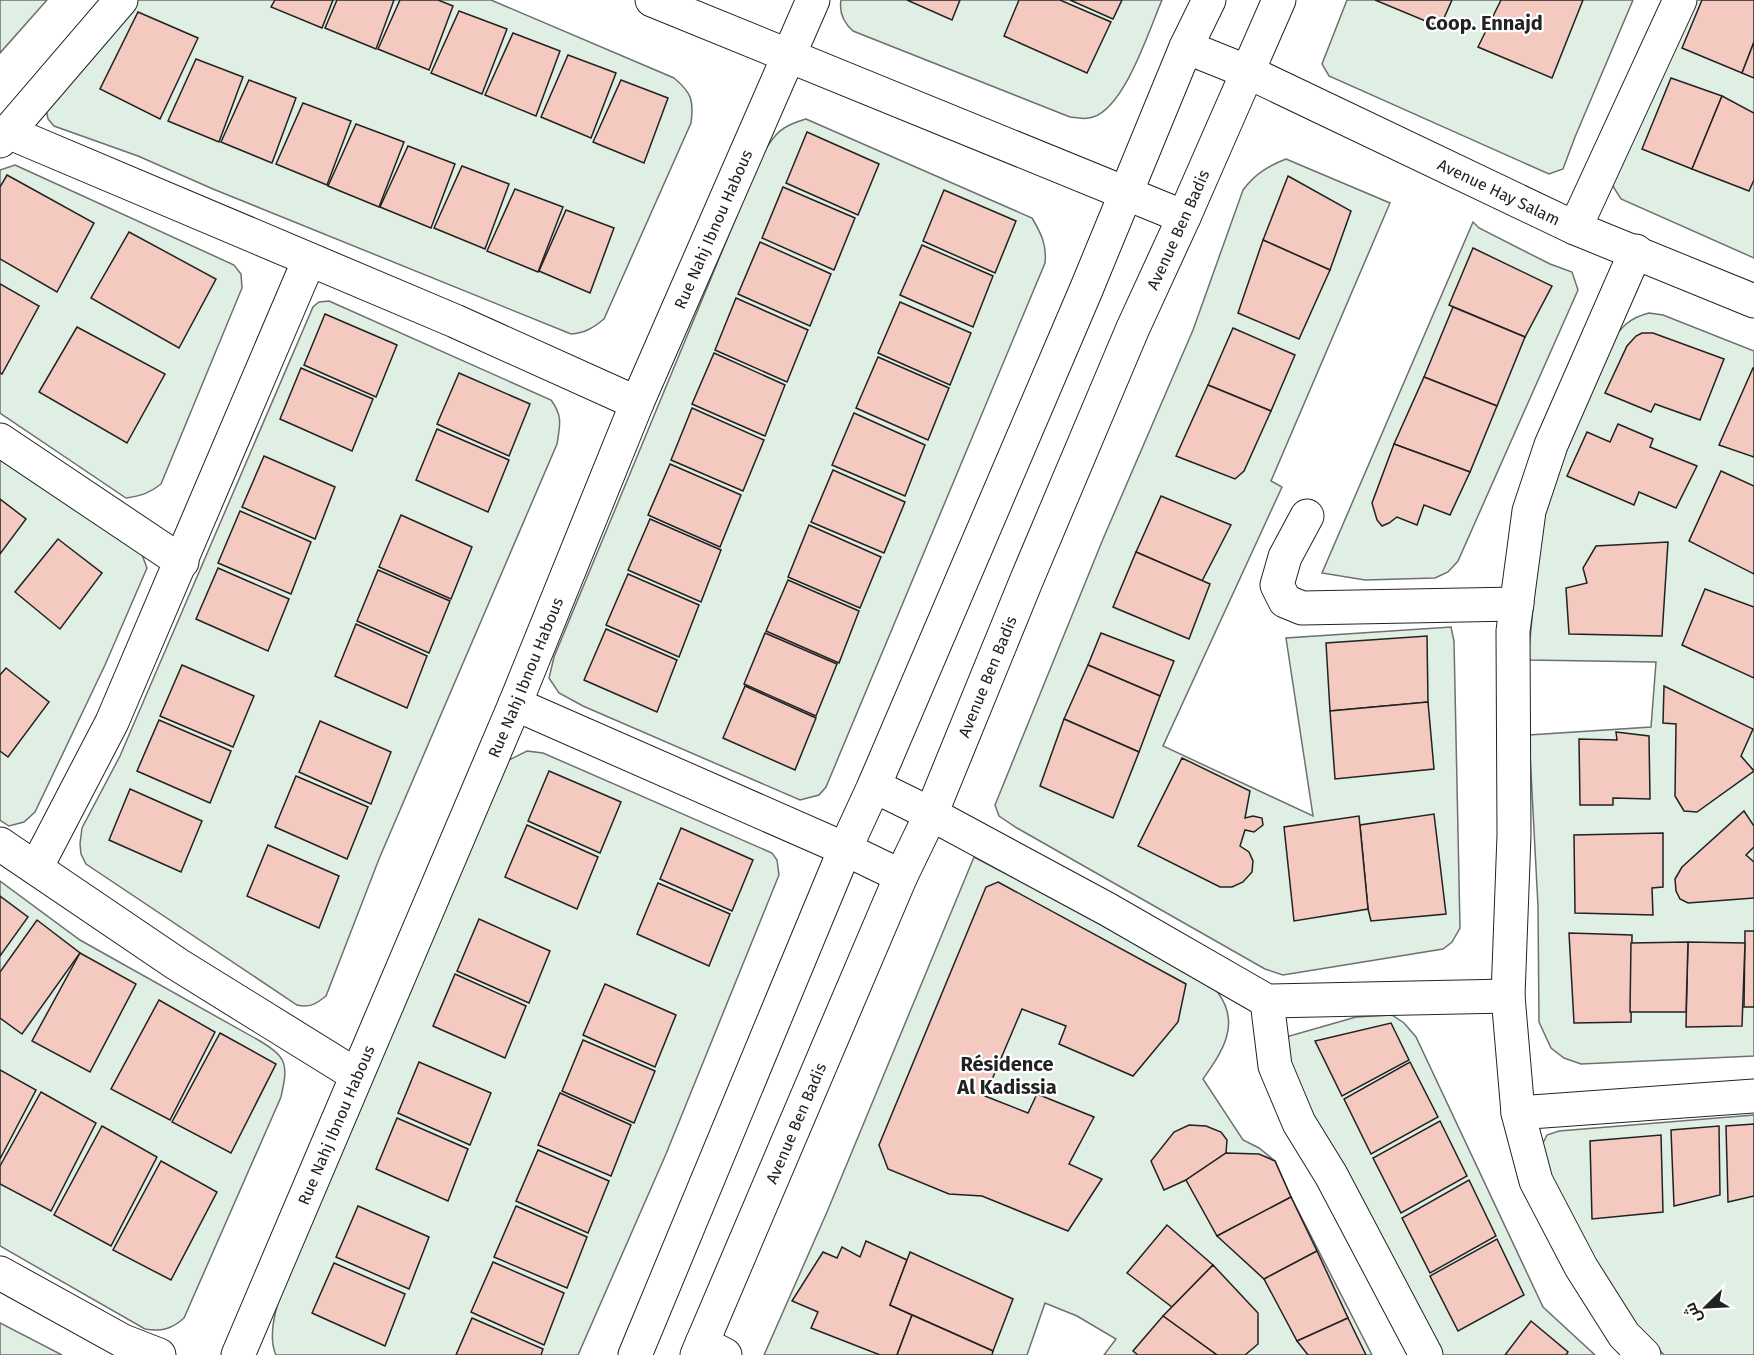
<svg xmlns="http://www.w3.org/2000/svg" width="1754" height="1355" font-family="'Fira Sans',Cairo,sans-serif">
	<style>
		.green { fill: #e0efe3; stroke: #6f6f6f; stroke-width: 1.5 }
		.building { fill: #f3c9c0; stroke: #222; stroke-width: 1.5 }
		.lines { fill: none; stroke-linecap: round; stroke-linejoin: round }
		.minor-casing { stroke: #222; stroke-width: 35 }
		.secondary-casing { stroke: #222; stroke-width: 35 }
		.minor { stroke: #fff; stroke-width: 33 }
		.secondary { stroke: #fff; stroke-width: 33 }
		.labels { text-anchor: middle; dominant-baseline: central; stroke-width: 4.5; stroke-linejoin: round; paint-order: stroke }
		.street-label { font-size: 16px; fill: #222; stroke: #fff }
		.quarter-label { font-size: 20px; font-weight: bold; fill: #222; stroke: #fff }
	</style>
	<rect width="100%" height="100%" fill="#fff"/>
	<g class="green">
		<polygon points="0,0 47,0 0,53"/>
		<path d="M135 0H491L674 78C692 93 694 101 691 123L604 319C593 328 585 333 571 334L213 189 138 156 54 126 48 119 46 109Z"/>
		<path d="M841 0H1162C1149 30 1125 107 1093 117 1085 120 1078 118 1070 117L853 31C844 23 839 12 841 0Z"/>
		<polygon points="1347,0 1633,0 1575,137 1563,169 1549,174 1329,76 1322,64"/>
		<polygon points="1687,0 1754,0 1754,258 1621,199 1614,188 1611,177"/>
		<path d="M806 119 1032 218C1041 233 1047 245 1045 263L826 787 819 795 800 800 583 706 559 693 549 678 554 657 762 155C775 133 781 126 806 119Z"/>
		<path d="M1286 159 1390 203 1271 481 1282 487 1163 746 1313 816 1286 638 1451 627 1454 641 1460 928 1452 942 1443 949 1283 975 1265 969 1017 828 999 816 995 805 1103 539 1193 330 1243 190C1255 174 1268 166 1286 159Z"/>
		<path d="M15 165 234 265 241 274 242 288 161 484C150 493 141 496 126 498L0 413V170Z"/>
		<polygon points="1473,222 1479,228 1550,264 1572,272 1578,290 1458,561 1448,572 1435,578 1365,580 1322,573"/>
		<path d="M329 301 551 400C563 416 560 425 557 444L379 859 326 996C316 1004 310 1008 297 1005L86 864 81 854 80 844 82 828 120 756 313 307 319 302Z"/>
		<path d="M1649 313 1663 315 1754 351V1056L1581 1064 1564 1058 1551 1048 1539 1022 1538 906 1529 735 1651 727 1656 662 1528 660 1543 505 1610 344C1621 327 1629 318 1649 313Z"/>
		<polygon points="0,458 141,552 147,568 105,665 35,812 24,822 9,826 0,820"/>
		<path d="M527 751 543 753 772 853 777 860 779 875 666 1154 578 1355H276C263 1327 288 1276 298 1247L507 761Z"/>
		<path d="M974 857 1197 976C1204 982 1214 987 1219 994 1241 1026 1221 1053 1203 1079L1243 1140 1259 1148 1275 1161 1291 1197 1372 1355H1104L1116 1339 1077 1316 1045 1303 1027 1355H764L827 1212Z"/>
		<path d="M0 881 80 940 260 1041C288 1058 288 1065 281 1097L184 1318C172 1329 161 1332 145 1329L0 1246Z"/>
		<polygon points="1392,1015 1404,1023 1416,1037 1543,1307 1595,1355 1436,1355 1282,1063 1279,1039 1356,1017"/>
		<polygon points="1754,1115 1754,1355 1664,1355 1633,1322 1588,1250 1547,1169 1542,1145 1547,1135 1559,1131"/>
		<polygon points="0,1323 62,1355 0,1355"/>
	</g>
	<g class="building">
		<polygon points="275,0 333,0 322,28 271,7"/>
		<polygon points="337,0 394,0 376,49 325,28"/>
		<polygon points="400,0 438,0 453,6 429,70 378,49"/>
		<polygon points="907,0 960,0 952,20"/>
		<polygon points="1019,0 1060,0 1111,22 1087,73 1004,36"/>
		<polygon points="1070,0 1122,0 1113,19"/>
		<polygon points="1375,0 1452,0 1440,27"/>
		<polygon points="1501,0 1583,0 1552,78 1478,47"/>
		<polygon points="1702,0 1754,0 1754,42 1742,73 1682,48"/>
		<polygon points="459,11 507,29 482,94 431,73"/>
		<polygon points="138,12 198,38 160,119 100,89"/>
		<polygon points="513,33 560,51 536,116 485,95"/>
		<polygon points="1754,42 1754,78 1742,73"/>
		<polygon points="568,55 616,73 591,138 541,117"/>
		<polygon points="196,59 243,77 219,142 168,121"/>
		<polygon points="1671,78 1722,96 1692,169 1642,149"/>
		<polygon points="249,80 296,98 272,163 221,142"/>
		<polygon points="621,80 668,98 644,163 593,142"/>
		<polygon points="1722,96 1754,113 1754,180 1749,191 1692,169"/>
		<polygon points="303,103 351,121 327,185 276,164"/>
		<polygon points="356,124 404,142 379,207 328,186"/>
		<polygon points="807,132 879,164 858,215 786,183"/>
		<polygon points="408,146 455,164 431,228 380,207"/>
		<polygon points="462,166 509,184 485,249 434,228"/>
		<polygon points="7,175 94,223 57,292 0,259 0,187"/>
		<polygon points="1288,176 1351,211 1330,270 1263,240"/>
		<polygon points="783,187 855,218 834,270 762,238"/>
		<polygon points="515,189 563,207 538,272 487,251"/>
		<polygon points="944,190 1016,221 995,273 923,241"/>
		<polygon points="566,210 614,228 590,293 539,271"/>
		<polygon points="129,232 216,279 179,348 91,298"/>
		<polygon points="1263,240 1330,270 1299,339 1238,313"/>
		<polygon points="760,242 831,274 810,326 738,294"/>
		<polygon points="922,245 993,276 973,327 900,295"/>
		<polygon points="1473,248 1552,286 1525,337 1449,305"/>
		<polygon points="0,284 39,306 2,374 0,373"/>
		<polygon points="736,298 808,330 787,382 715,350"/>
		<polygon points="900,302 971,333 950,385 878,353"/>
		<polygon points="1453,307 1525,337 1497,406 1424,377"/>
		<polygon points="325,314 397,345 376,397 304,365"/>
		<polygon points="77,327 165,374 127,443 39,392"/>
		<polygon points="1233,328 1295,355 1271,411 1208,385"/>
		<polygon points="1642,333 1653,333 1724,359 1700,420 1655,404 1651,412 1605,393 1627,346 1636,336"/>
		<polygon points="714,353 785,385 765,436 692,404"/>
		<polygon points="878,357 949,388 928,440 856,408"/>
		<polygon points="301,368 373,399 352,451 280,419"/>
		<polygon points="1753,368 1754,368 1754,457 1719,445"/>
		<polygon points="459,373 530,404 509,456 437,424"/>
		<polygon points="1424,377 1497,406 1470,472 1394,444"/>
		<polygon points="1208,385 1271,411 1244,471 1235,479 1176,456"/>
		<polygon points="692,408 764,440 743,491 671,460"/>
		<polygon points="854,413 925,445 905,496 832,465"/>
		<polygon points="1618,424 1653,439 1650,447 1697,466 1676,508 1639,492 1634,505 1567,476 1587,432 1610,442"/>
		<polygon points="437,429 509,460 488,512 416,480"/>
		<polygon points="1394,444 1470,472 1450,515 1424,505 1417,525 1397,517 1389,523 1382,526 1377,520 1372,503"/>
		<polygon points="264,456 335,487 315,539 242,507"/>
		<polygon points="670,464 741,495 720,547 648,515"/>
		<polygon points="833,470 905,502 884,553 811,522"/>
		<polygon points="1721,471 1754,486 1754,574 1689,541"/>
		<polygon points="1161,496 1231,525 1202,581 1136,552"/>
		<polygon points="0,499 26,519 0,554"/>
		<polygon points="240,511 311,542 291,594 218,563"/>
		<polygon points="401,515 472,547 451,599 379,567"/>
		<polygon points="650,519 721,550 701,602 628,570"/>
		<polygon points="809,525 881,557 860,608 788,577"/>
		<polygon points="58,539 102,573 60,629 15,592"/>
		<polygon points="1668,542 1662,636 1569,634 1566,588 1587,583 1583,568 1596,546"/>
		<polygon points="1136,552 1210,584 1189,639 1113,607"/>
		<polygon points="218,568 289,599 268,651 196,619"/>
		<polygon points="378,570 450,601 429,653 357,621"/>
		<polygon points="628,574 699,605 679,657 606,625"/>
		<polygon points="788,580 859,611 839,663 766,631"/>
		<polygon points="1705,589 1754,607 1754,678 1682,645"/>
		<polygon points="356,624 427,656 407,708 335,676"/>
		<polygon points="606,629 677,660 657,712 584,680"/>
		<polygon points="765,633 837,664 816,716 744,684"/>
		<polygon points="1101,633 1174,661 1160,696 1088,665"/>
		<polygon points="1427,636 1428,702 1330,711 1326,643"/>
		<polygon points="182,665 254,696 233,747 160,716"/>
		<polygon points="1088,665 1160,696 1139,752 1064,719"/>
		<polygon points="6,668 49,702 8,757 0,751 0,675"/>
		<polygon points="745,686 816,718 795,770 723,738"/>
		<polygon points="1664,686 1753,729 1741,756 1754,771 1697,812 1684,811 1675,796 1676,724 1663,723"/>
		<polygon points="1428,702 1434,769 1335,779 1330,711"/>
		<polygon points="1064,719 1139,752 1113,818 1040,786"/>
		<polygon points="159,720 231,751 210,803 137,771"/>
		<polygon points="320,721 391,752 371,804 299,772"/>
		<polygon points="1616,732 1649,736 1650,799 1613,798 1613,805 1580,805 1579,739 1617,740"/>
		<polygon points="1182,758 1250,791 1245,818 1253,816 1262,818 1263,825 1254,832 1245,830 1240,846 1249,852 1253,861 1252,872 1243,882 1232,887 1220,887 1138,846"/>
		<polygon points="549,771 621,802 600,853 528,821"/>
		<polygon points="296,776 368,807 347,859 275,827"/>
		<polygon points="130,789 202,821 181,872 109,840"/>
		<polygon points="1744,811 1754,826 1754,847 1746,855 1754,862 1754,898 1688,903 1680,899 1676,891 1675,879 1682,867"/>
		<polygon points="1434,814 1446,914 1371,921 1368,909 1360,825"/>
		<polygon points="1359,816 1368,909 1294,921 1284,827"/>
		<polygon points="527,825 598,857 577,909 505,877"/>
		<polygon points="681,828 753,860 732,911 660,879"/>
		<polygon points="1663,833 1663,887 1652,888 1653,915 1575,913 1574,835"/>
		<polygon points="268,845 339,876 319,928 247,896"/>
		<polygon points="998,882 1186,984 1178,1022 1133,1076 1059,1044 1066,1026 1022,1009 985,1096 1028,1113 1037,1094 1094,1117 1069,1164 1102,1179 1068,1231 982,1196 949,1194 888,1169 879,1145 986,887"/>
		<polygon points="658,883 730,914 709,966 637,934"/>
		<polygon points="0,896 28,917 0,956"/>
		<polygon points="479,919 550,951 529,1003 457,971"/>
		<polygon points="37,920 80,953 22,1034 0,1018 0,972"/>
		<polygon points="1745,931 1754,931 1754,1007 1744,1007"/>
		<polygon points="1569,933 1632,935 1631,1022 1574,1023"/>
		<polygon points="1688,942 1745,943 1742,1026 1686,1027"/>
		<polygon points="1688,942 1686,1012 1630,1012 1631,943"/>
		<polygon points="80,953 136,984 90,1072 32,1041"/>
		<polygon points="455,974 526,1006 505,1058 433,1026"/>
		<polygon points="605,984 676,1015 655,1067 583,1035"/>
		<polygon points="159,1000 215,1032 170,1120 111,1089"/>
		<polygon points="1391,1023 1409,1060 1342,1096 1315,1041"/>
		<polygon points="220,1033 276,1064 231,1153 172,1122"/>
		<polygon points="583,1040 655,1071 634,1123 562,1091"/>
		<polygon points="419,1062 491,1093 470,1145 398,1113"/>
		<polygon points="1410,1062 1438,1117 1371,1154 1344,1099"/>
		<polygon points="0,1070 36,1090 0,1159"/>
		<polygon points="41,1092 96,1123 51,1211 0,1184 0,1166"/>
		<polygon points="560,1093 631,1125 611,1176 538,1145"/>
		<polygon points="397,1118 468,1149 448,1201 376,1169"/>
		<polygon points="1440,1121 1467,1176 1401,1213 1373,1158"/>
		<polygon points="1754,1124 1754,1196 1728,1202 1726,1126"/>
		<polygon points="1189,1125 1206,1126 1221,1132 1227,1140 1226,1153 1186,1180 1164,1190 1151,1161 1174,1132"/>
		<polygon points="102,1126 157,1157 111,1246 54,1215"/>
		<polygon points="1719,1126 1720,1195 1674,1206 1671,1130"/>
		<polygon points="1661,1135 1663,1212 1592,1219 1590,1141"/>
		<polygon points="538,1150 609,1181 588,1233 516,1201"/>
		<polygon points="1226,1153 1259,1154 1275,1161 1291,1197 1217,1236 1186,1180"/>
		<polygon points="161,1161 217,1192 171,1280 113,1250"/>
		<polygon points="1469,1180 1496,1236 1430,1273 1402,1218"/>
		<polygon points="1291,1197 1317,1251 1264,1279 1217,1236"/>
		<polygon points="358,1206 429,1237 409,1289 336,1257"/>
		<polygon points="516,1206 587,1237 567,1288 494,1257"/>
		<polygon points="1167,1225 1213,1265 1172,1307 1127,1273"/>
		<polygon points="1497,1239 1524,1295 1458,1331 1430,1276"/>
		<polygon points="866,1241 907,1260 890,1305 912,1315 897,1355 880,1355 811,1328 818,1312 792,1301 823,1252 837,1258 842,1247 860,1257"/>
		<polygon points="1317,1251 1348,1318 1297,1341 1264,1279"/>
		<polygon points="910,1252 1013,1299 993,1351 890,1305"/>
		<polygon points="493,1262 564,1293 544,1345 471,1312"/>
		<polygon points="334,1263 405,1294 385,1346 312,1313"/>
		<polygon points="1213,1265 1258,1313 1258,1344 1245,1355 1217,1355 1163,1316"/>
		<polygon points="912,1315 993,1351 992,1355 897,1355"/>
		<polygon points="1163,1316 1217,1355 1138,1355 1133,1351"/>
		<polygon points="472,1318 543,1349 541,1355 456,1355"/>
		<polygon points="1348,1318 1366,1355 1308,1355 1297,1341"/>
		<polygon points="1531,1321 1568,1352 1566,1355 1505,1355"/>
	</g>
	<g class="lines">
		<defs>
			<g id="minor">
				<polyline points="652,0 1184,217"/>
				<path id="s1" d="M1186 47 1248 72 1575 228 1754 301"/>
				<polyline points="8,132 455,321 637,403"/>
				<polyline points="0,141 121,0"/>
				<polyline points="1575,228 1680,0"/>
				<polyline points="1636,251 1551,445 1529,511 1513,631 1514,835 1508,996 1518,1113 1536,1181 1581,1267 1624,1335 1644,1355"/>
				<polyline points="0,440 182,562"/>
				<polyline points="1307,516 1285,557 1277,585 1285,601 1302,608 1517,604"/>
				<polyline points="515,704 845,849 901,876"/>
				<polyline points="874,786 931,814 1107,909 1267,1001 1508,996"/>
				<polyline points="0,844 177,964 356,1075"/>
				<polyline points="36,868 112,722 309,260"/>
				<polyline points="1267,1001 1275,1066 1299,1123 1331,1175 1426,1355"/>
				<polyline points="1518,1113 1754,1096"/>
				<polyline points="0,1273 123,1341 159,1355"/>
				<polyline points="702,1343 725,1355"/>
				<path id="s2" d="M238 1355 515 704 637 403 813 0"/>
			</g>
			<g id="secondary">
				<polyline points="635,1355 845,849 874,786 1086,290 1186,47 1209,0"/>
				<path id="s3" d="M697 1355 901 876 931 814 1027 579 1133 328 1184 217 1279 0"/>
			</g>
		</defs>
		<use href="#minor" class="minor-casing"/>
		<use href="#secondary" class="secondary-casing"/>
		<use href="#minor" class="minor"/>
		<use href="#secondary" class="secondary"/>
	</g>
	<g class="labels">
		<g class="street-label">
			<text stroke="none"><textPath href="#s1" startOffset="345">Avenue Hay Salam</textPath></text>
			<text stroke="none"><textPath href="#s2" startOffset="1222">Rue Nahj Ibnou Habous</textPath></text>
			<text stroke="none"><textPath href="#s3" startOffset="1224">Avenue Ben Badis</textPath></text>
			<text stroke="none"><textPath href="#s2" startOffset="736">Rue Nahj Ibnou Habous</textPath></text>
			<text stroke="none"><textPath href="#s3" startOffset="738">Avenue Ben Badis</textPath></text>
			<text stroke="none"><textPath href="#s3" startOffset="252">Avenue Ben Badis</textPath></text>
			<text stroke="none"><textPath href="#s2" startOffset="250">Rue Nahj Ibnou Habous</textPath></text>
		</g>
		<g class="quarter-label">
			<text x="1484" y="23">Coop. Ennajd</text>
			<text x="1007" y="1064">Résidence<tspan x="1007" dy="23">Al Kadissia</tspan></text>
		</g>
	</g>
	<g transform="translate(1706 1307) rotate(246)" stroke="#ffffff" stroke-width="4.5" paint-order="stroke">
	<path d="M0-4.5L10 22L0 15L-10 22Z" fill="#222222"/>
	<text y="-9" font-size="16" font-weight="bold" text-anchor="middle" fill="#222222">ش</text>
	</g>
</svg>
